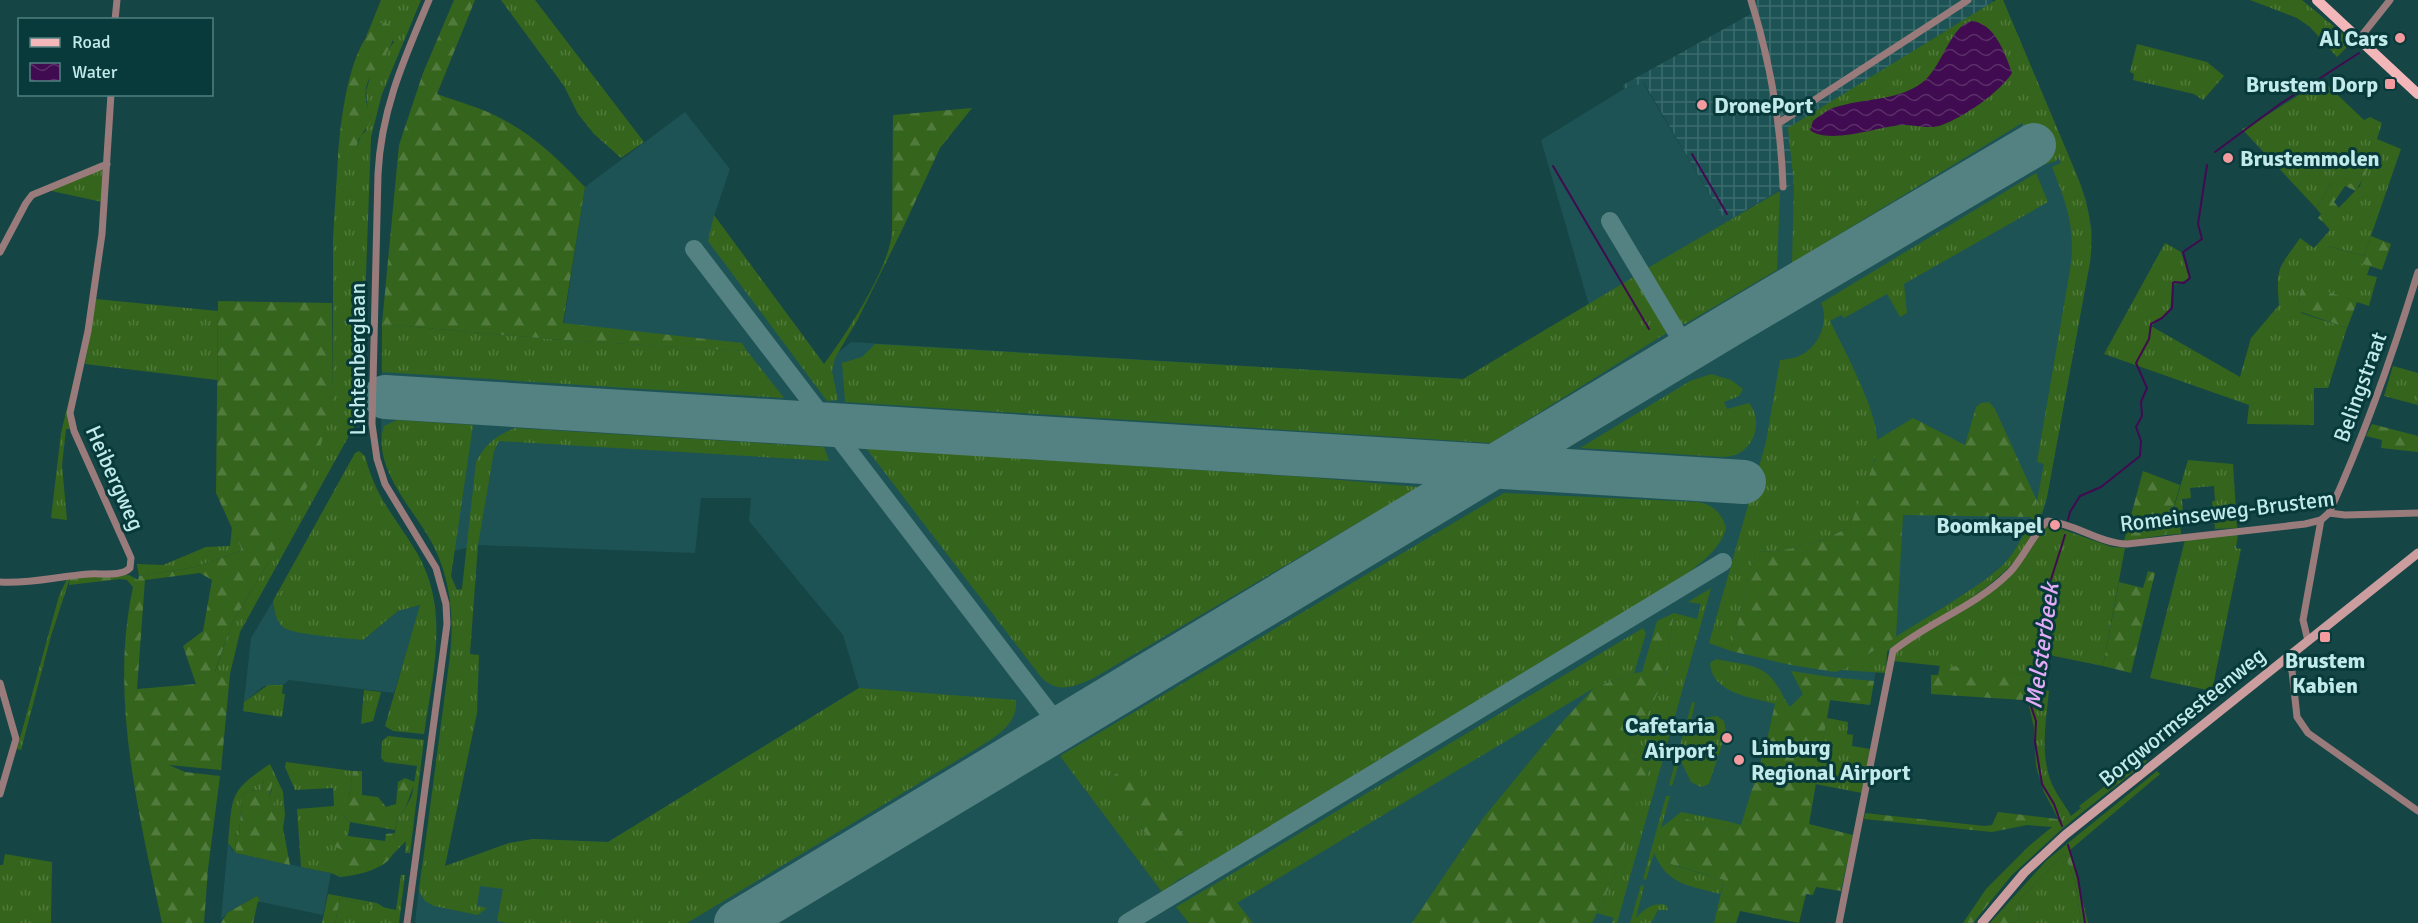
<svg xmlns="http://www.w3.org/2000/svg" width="2418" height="923" font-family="Signika,sans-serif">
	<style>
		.built { fill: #1d5354 }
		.industrial { fill: url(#industrial-grid) }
		.grass { fill: url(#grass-tufts) }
		.forest { fill: url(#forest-firs); fill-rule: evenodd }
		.water { fill: url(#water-waves) }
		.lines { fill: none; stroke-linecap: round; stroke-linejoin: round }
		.stream { stroke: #400b50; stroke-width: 2 }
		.taxiway { stroke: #548182; stroke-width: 18 }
		.runway { stroke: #548182; stroke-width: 44 }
		.minor { stroke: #997b7c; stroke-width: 7 }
		.secondary { stroke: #cc9d9e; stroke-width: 9 }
		.primary { stroke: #f4b7b9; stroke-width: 10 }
		.poi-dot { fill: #f49b9f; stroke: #083a3b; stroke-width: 2 }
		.labels { text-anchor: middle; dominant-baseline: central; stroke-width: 6; stroke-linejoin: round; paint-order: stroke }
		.poi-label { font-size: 22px; font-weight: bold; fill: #c2eaea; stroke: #083a3b; text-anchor: end }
		.street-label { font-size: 22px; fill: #c2eaea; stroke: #083a3b }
		.water-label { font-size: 24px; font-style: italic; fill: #e3aaf8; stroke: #083a3b }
	</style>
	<defs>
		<pattern id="industrial-grid" width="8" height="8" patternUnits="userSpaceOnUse" patternTransform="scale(1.5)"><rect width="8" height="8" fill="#1d5354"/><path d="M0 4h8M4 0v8" fill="none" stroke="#3c6c6d"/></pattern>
		<pattern id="grass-tufts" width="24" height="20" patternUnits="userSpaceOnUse" patternTransform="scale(1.5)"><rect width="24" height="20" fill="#35641c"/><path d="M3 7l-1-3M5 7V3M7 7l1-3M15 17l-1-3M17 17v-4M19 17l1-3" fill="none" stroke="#517a3d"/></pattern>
		<pattern id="forest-firs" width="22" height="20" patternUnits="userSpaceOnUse" patternTransform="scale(1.5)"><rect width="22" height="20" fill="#35641c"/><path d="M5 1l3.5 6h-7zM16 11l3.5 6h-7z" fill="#517a3d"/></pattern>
		<pattern id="water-waves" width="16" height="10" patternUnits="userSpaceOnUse" patternTransform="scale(1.5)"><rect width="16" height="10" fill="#400b50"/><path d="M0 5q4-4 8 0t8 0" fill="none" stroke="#5a2f69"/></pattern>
	</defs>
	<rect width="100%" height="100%" fill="#164546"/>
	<g class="built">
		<polygon points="1996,0 2003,0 2078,178 2086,200 2092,231 2090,262 2047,497 2042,516 2006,570 1989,585 1878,658 1870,705 1830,700 1808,830 1765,819 1736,923 415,923 421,869 445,867 509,843 533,839 608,842 859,688 843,635 749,521 751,498 701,498 695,553 478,545 454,551 407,505 386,463 381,435 382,324 561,340 585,187 685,112 730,169 714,216 824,364 851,342 1464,379 1589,305 1541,140 1624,89 1643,83 1726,222 1774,193 1794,184"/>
		<polygon points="273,601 274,610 363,640 398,611 421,605 394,693 289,680 283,685 264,686 244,702 251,638"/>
		<polygon points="228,843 232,850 240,854 331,873 323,915 261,902 257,896 227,913 221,920"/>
	</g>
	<polygon class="industrial" points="1747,0 1992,0 1993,2 1789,129 1794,184 1774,193 1726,222 1644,83 1624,89 1623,85 1751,14"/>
	<g class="grass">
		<path d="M381 0H421L382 94 371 137 361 414 240 632 230 674 215 672 232 623 268 563 333 397V238L338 158C356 156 356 149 361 135L366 131 370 116 368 113 366 91 372 71 394 42 379 24 366 37Z"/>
		<polygon points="501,0 535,0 644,142 621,158 594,134 578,114 564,86"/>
		<path d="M1996 0H2003L2078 178C2089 207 2094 231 2090 262L2047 497C2042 513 2037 530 2028 544 1997 591 1933 621 1887 651L1886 673 1842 670 1952 602 1985 580 2002 566 2013 553 2027 529 2037 501 2044 464 2037 462 2070 270C2076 228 2067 205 2052 167L2061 163 2058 157 2056 161 2046 164 2022 123 1792 263 1794 184 1788 128Z"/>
		<polygon points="2250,0 2302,0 2348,38 2347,47 2337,57 2310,27 2297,18"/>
		<polygon points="2137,44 2207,62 2224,76 2203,100 2194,94 2133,80 2134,74 2130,72"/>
		<path d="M2322 80 2364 120 2370 117 2382 123 2377 139 2401 149 2364 256 2328 246 2326 251 2370 266 2367 275 2377 277 2369 306 2303 284 2298 300 2305 303 2301 313 2347 328 2328 388H2314V425L2247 424 2249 405 2104 354 2165 243 2181 252 2189 277 2186 280 2173 285 2170 309 2162 318 2151 326 2240 377 2251 338 2279 305C2276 266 2278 270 2300 238L2314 248 2330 230 2324 223 2360 186 2370 154 2354 185 2332 182 2316 208 2242 129 2252 125Z"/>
		<polygon points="103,168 102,202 47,190"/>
		<path d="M2036 173 2048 202 1904 284 1907 313 1900 317 1887 294 1844 318 1841 315 1830 321C1844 350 1878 411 1877 442 1876 470 1860 500 1850 526 1818 545 1791 551 1755 552L1731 651 1709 643 1766 442 1780 360C1786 359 1793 359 1799 356 1818 348 1830 322 1821 303Z"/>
		<polygon points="1780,191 1777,270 1685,324 1678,324 1646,269"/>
		<path d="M714 215 824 364C845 336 891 266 892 231L902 230 858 319 835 358 832 371 838 400 827 401 708 241Z"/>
		<polygon points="1637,275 1668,327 1668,332 1491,443 845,402 842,363 862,357 875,344 1463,379"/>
		<polygon points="96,299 218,311 217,380 85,364"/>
		<polygon points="382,324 561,340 747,351 784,398 382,372"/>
		<polygon points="2393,366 2418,373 2418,405 2384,396"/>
		<path d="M1711 374 1731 380 1743 389 1739 396 1724 402 1727 409 1749 403C1765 423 1753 457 1723 457L1580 448 1690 381Z"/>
		<polygon points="74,379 76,380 71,429 66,429 62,465 67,520 51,518 61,433"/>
		<path d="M397 420 473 425 451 576 457 590 462 589 476 462C486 443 496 436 515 428L824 447 829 461 499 441 494 451 478 545 470 654 479 655 477 713 445 866 509 843 533 839 608 842 859 688 1016 700C1018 723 998 735 981 746L687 923H506L497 921 503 889 480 886 477 906 487 908 478 915 434 906 425 901 419 891 450 656C454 620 451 584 436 551 420 515 370 469 384 426Z"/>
		<path d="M866 448 1306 477 1419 487 1092 679C1072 687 1058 694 1041 677Z"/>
		<path d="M359 451 365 456C376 499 395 516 417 553 450 609 433 673 424 734L393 731 385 726 420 605 398 611 363 640C348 638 292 635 283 627 276 621 274 609 273 601L355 453Z"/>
		<polygon points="2188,460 2233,464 2237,528 2215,529 2212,501 2215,501 2214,486 2190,488 2191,498 2182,499 2183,515 2179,516 2181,534 2166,535"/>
		<path d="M1504 493 1698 502C1713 505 1722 513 1726 528 1721 548 1702 562 1687 574L1204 866 1133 762 1108 780 1178 880 1162 892 1060 756Z"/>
		<path d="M2047 524 2112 547 2125 548 2103 666 2049 655 2044 690 2049 691C2046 721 2040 753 2051 782 2056 794 2065 805 2071 816L2081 808 2084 811 2063 828 2044 792 2036 766 2034 728 2029 706 2037 701 2032 680 2036 676 1893 661 1895 652 2012 573 2027 555Z"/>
		<polygon points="232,527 241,548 240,551 195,567 139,576 137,564 163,565 206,547 230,546"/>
		<polygon points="2238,534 2236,548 2241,549 2212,691 2150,678 2185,540"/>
		<polygon points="70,578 51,636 21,750 17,749 59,596 67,579"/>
		<polygon points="1711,588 1617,923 1612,923 1614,918 1597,913 1618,869 1630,823 1649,769 1628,754 1663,682 1674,613 1697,619 1701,604 1688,602"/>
		<polygon points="1643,628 1646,633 1634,673 1594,688 1237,903 1220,881"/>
		<path d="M1716 659C1752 667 1767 662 1784 698L1775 704C1752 697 1712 694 1710 663Z"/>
		<polygon points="268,685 283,685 282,694 285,694 282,717 243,711 244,702"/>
		<polygon points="364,690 381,692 373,721 361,724"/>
		<polygon points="1692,702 1695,703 1689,730 1705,718 1717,716 1724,721 1726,732 1709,784 1701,787 1691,782 1680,759 1672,786 1669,785"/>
		<polygon points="1827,718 1848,722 1847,734 1853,735 1852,746 1870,749 1862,793 1815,784"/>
		<polygon points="388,736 424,740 410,853 405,853 406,841 392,855 397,818 405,809 412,795 417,766 385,762 381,758 382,741"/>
		<polygon points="286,762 353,771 349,797 342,814 350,822 348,836 342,844 326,838 345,851 340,877 331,873 301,867 297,809 334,806 333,788 295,790 285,767"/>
		<path d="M270 764 283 792 285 815 273 812 269 798 272 789 264 779 262 790 248 791 242 797 239 835 235 836 236 853 228 843C233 795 228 792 270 764Z"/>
		<path d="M1666 796H1670L1661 828 1681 812 1731 822 1729 830 1683 818 1676 866 1724 880 1720 894C1689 885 1668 886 1654 853L1646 880 1643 879Z"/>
		<polygon points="5,854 52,862 51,923 0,923 0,865 3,865"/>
		<polygon points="2064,854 2075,880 2081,923 2013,923 2018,920 2019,900"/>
		<polygon points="401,875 405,875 399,923 335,923 340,898 396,910"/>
		<path d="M1641 885 1644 886 1636 918C1644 909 1653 902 1666 905L1668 910H1658L1651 923H1630Z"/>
	</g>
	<g class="forest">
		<path d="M454 0H475L437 94C459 102 482 108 502 119 535 136 560 161 585 187L563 323 742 343 747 351 561 340 382 324 399 145 423 73Z"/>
		<path d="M384 22 394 28C396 52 371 66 366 88 364 99 369 111 371 121 368 128 363 131 360 137 353 151 361 156 338 158 340 126 349 34 384 22Z"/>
		<polygon points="972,108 940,148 902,230 892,231 893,115"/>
		<polygon points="2370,153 2375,155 2356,191 2345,186 2334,202 2340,209 2324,223 2318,218 2321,214 2316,208 2332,182 2354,184"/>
		<polygon points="2371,236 2391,244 2382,270 2325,252 2327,246 2364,256"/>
		<polygon points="2303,283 2357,302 2347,328 2301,312 2305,303 2298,300"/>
		<path d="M218 301 332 303 333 397 320 448 308 485 268 563 232 623 215 671 230 674 221 770 169 765 185 772 220 776 208 869 204 923H162C139 813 109 699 133 587L127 580 120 579 69 585 70 578 129 575 138 580 139 576 195 567 240 551 241 548 216 493ZM200 573 212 580 203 631 183 646 196 684 137 689 145 580Z"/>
		<path d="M1989 402 1995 409 2037 501 2032 517 1903 515 1896 637 1842 670 1835 672 1791 665 1731 651 1755 552C1790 551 1819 545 1850 526L1875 460 1877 440 1913 418 1965 445 1976 407 1981 403Z"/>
		<polygon points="2372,424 2418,436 2418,452 2381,448 2382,440 2366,436"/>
		<polygon points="2143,471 2180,485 2166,535 2124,541"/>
		<polygon points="2148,571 2155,573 2131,673 2103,666 2119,582 2143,588"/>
		<polygon points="1674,613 1663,682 1628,754 1649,769 1631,822 1618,869 1592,923 1412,923 1484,817 1563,721 1594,688 1634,673 1642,672 1657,621"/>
		<polygon points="1940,665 2037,676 2032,680 2038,701 1931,694 1931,675 1938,675"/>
		<polygon points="1791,671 1830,677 1874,681 1870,705 1830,700 1809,824 1853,835 1841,891 1816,887 1813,895 1806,894 1799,923 1740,911 1736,923 1714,923 1724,880 1671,864 1664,852 1673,824 1683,818 1729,830 1731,822 1741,825 1766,744 1775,704 1784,698 1790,707 1803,694"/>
		<polygon points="2143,757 2147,761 2084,811 2079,806"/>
		<polygon points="1133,761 1204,866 1178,880 1108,780"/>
		<polygon points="353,771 362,771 362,795 378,797 386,807 396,804 398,782 405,778 415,782 405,809 397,818 395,830 350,822 342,814 342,804 349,797"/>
		<polygon points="2157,771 2160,774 2070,850 2088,923 2081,923 2075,880 2064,854 2019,900 2018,920 2013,923 1990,923 2047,860"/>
		<polygon points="270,775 274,776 269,798 274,799 273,811 285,815 283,828 290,865 236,853 235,836 239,835 242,797 248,791 262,790 264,779"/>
		<polygon points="1998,812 2057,819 2063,828 2012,875 1973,923 1963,923 1986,889 2029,846 2052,827 2027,825 1992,832 1864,819 1865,813 1984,826 1992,825"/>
		<path d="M395 833C394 839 394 847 393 853 388 869 355 876 340 877L344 851 324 841 326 837 342 843 348 836 385 841 386 834Z"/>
		<polygon points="1220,881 1253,923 1189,923 1176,907"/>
		<polygon points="328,894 377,903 385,908 340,898 335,923 322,923"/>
		<polygon points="257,896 261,902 258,901 253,923 221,923 227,913"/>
	</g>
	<path class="water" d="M1971 21C1994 22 2005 53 2012 73 2000 92 1964 117 1942 125 1928 130 1914 124 1901 125 1878 127 1828 145 1810 130L1813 121C1818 117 1823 113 1828 110 1858 97 1896 103 1923 82 1942 67 1950 27 1971 21Z"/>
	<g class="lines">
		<g class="stream">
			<polyline points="2215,152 2280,104 2359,53"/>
			<polyline points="1692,154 1727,214"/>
			<polyline points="1553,166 1649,329"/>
			<polyline points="2068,520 2070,512 2080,496 2101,487 2140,456 2141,441 2136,427 2142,416 2141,402 2147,388 2136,363 2149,339 2151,324 2162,318 2172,308 2173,283 2175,282 2184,283 2190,278 2183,252 2202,239 2198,224 2207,165"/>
			<path d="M2062 826 2054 804 2042 784 2035 742 2036 721 2031 706 2040 701V694L2034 681C2041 672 2045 669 2041 657L2048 589 2065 535"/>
			<polyline points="2068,845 2078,878 2085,923"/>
		</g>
		<g class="taxiway">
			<polyline points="1610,221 1688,351"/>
			<polyline points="694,249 1061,728"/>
			<polyline points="1127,923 1723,562"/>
		</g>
		<g class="runway">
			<polyline points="385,397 1744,482"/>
			<polyline points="736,923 1731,324 2034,145"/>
		</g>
		<g class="minor">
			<path d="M1751 0C1770 61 1781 123 1783 187"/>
			<polyline points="115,20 117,0"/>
			<polyline points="2359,39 2390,0"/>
			<polyline points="1779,123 1968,0"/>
			<polyline points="0,252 26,203 32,195 107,164"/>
			<polyline points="2329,513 2345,515 2418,513"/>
			<path d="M0 582C31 584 59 576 89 574 102 573 121 577 130 568L131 558 74 431 70 413 88 331 102 234 111 94"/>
			<polyline points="2308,641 2303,620 2321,520"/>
			<polyline points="2284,659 2292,671 2297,717 2308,733 2418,811"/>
			<polyline points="0,683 16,739 0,794"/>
			<path d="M407 923 447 624 446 604 436 568 385 484 377 459 372 424 378 174C381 110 404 59 429 0"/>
			<path d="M1839 923 1893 651C1929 622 1976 606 2009 573 2021 562 2039 525 2048 521 2076 524 2099 543 2127 544L2305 524 2321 520 2329 513C2365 434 2393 354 2418 272"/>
		</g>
		<polyline class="secondary" points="1982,923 2024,873 2065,835 2418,553"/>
		<polyline class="primary" points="2317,0 2418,94"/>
	</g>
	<g class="poi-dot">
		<circle cx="2400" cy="38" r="6"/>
		<rect x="2384" y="78" width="12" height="12" rx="3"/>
		<circle cx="1702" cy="105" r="6"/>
		<circle cx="2228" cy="158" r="6"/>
		<circle cx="2055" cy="525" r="6"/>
		<rect x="2319" y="631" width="12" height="12" rx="3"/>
		<circle cx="1727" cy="738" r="6"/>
		<circle cx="1739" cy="760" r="6"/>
	</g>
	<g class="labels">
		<g class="poi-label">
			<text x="2388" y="38">Al Cars</text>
			<text x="2378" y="84">Brustem Dorp</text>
			<text x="1714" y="105" text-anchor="start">DronePort</text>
			<text x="2240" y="158" text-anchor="start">Brustemmolen</text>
			<text x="2043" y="525">Boomkapel</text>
			<text x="2325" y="660" text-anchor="middle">Brustem<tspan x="2325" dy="25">Kabien</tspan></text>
			<text x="1715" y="725">Cafetaria<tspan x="1715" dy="25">Airport</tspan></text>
			<text x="1751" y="747" text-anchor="start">Limburg<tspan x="1751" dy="25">Regional Airport</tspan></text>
		</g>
		<g class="street-label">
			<text transform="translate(357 359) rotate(-90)">Lichtenberglaan</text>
			<text transform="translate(2360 387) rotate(-70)">Belingstraat</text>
			<text transform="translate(115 478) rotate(66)">Heibergweg</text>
			<text transform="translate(2227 511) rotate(-7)">Romeinseweg-Brustem</text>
			<text transform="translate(2182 717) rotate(-39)">Borgwormsesteenweg</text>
		</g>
		<g class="water-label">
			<text transform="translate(2042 646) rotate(-82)">Melsterbeek</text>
		</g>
	</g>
	<rect x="18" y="18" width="195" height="78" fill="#083a3b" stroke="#528081" stroke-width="1.5"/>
	<rect x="30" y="38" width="30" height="9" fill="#f4b7b9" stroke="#528081" stroke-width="1.5"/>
	<text x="72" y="48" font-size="18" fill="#c2eaea">Road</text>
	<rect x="30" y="63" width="30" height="18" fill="url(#water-waves)" stroke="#528081" stroke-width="1.5"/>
	<text x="72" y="78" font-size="18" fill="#c2eaea">Water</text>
</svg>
